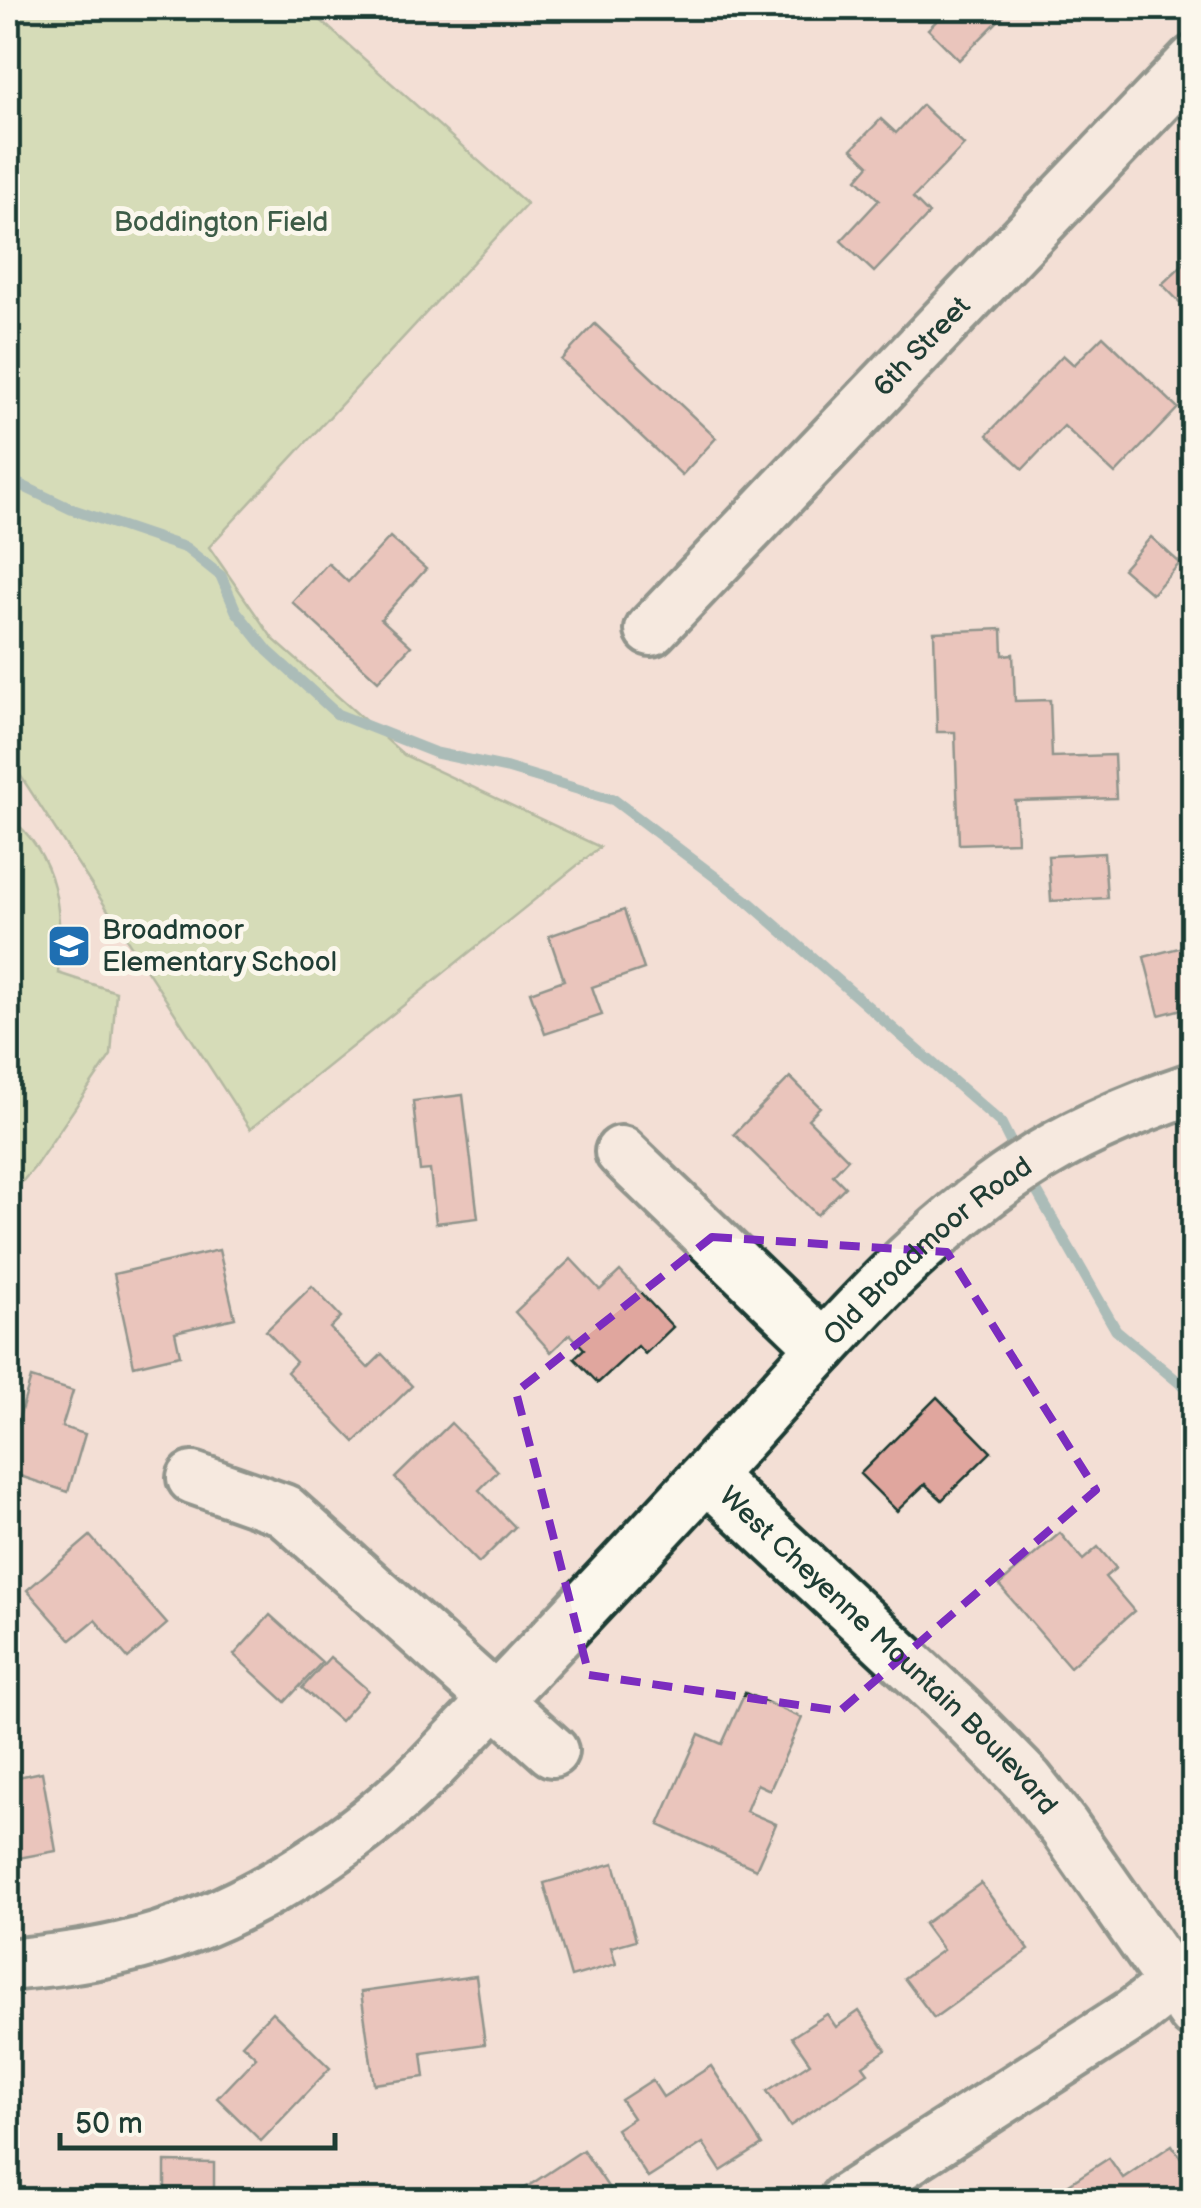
<svg xmlns="http://www.w3.org/2000/svg" width="1201" height="2208" font-family="'Balsamiq Sans',sans-serif">
	<style>
		.park { fill: #b4d994; stroke: #6a8b64; stroke-width: 2.5 }
		.lines { fill: none; stroke-linecap: round; stroke-linejoin: round }
		.stream { stroke: #569394; stroke-width: 11 }
		.building { fill: #e0a69e; stroke: #1f3d34; stroke-width: 2.5 }
		.minor-casing { stroke: #1f3d34; stroke-width: 58 }
		.minor { stroke: #fbf7ec; stroke-width: 50 }
		.marked { fill: none; stroke: #7b2cbf; stroke-width: 8; stroke-dasharray: 20 12; stroke-linejoin: round }
		.labels { text-anchor: middle; dominant-baseline: central; stroke-width: 10; stroke-linejoin: round; paint-order: stroke }
		.park-label { font-size: 28px; fill: #3d5c47; stroke: #fbf7ec }
		.street-label { font-size: 28px; fill: #1f3d34; stroke: #fbf7ec }
		.poi-label { font-size: 28px; fill: #1f3d34; stroke: #fbf7ec; text-anchor: start }
	</style>
	<rect width="100%" height="100%" fill="#f3dfd5"/>
	<filter id="ink" filterUnits="userSpaceOnUse"><feTurbulence type="fractalNoise" baseFrequency=".01" numOctaves="2"/><feDisplacementMap in="SourceGraphic" scale="20" xChannelSelector="R" yChannelSelector="G"/><feConvolveMatrix kernelMatrix="1 2 1 2 8 2 1 2 1" color-interpolation-filters="sRGB"/></filter>
	<g filter="url(#ink)">
		<g class="park">
			<polygon points="8,8 307,8 527,204 209,547 273,639 404,755 600,847 250,1129 13,764 8,762"/>
			<path d="M8 816C59 856 63 913 58 973L116 992 111 1055 34 1168 8 1198Z"/>
		</g>
		<g class="lines">
			<g class="stream">
				<polyline points="8,479 71,509 186,548 221,576 236,611 268,651 337,714 436,753 507,768 614,800 751,904 1001,1123 1017,1155"/>
				<polyline points="1028,1176 1116,1330 1194,1395"/>
			</g>
		</g>
		<g class="building">
			<polygon points="950,8 1011,8 959,60 928,29"/>
			<polygon points="922,105 964,145 913,198 929,214 874,272 841,241 879,200 857,179 869,165 852,149 881,119 896,133"/>
			<polygon points="1194,254 1194,317 1162,284"/>
			<polygon points="595,324 716,438 682,475 561,360"/>
			<polygon points="1103,336 1178,408 1115,474 1064,426 1023,469 987,435 1063,355 1074,365"/>
			<polygon points="390,537 426,569 381,619 411,646 378,681 292,602 328,563 348,582"/>
			<polygon points="1151,537 1180,563 1152,594 1123,569"/>
			<polygon points="1002,629 1003,655 1013,654 1015,701 1050,700 1052,757 1114,755 1116,798 1015,801 1017,842 959,844 955,732 937,732 934,632"/>
			<polygon points="1104,853 1107,898 1051,901 1048,856"/>
			<polygon points="624,910 644,969 592,987 602,1015 545,1034 530,992 564,980 549,936"/>
			<polygon points="1194,944 1194,1006 1159,1015 1144,957"/>
			<polygon points="790,1077 820,1107 808,1119 848,1159 833,1175 845,1187 817,1215 734,1134"/>
			<polygon points="463,1095 478,1218 436,1223 430,1170 420,1171 413,1101"/>
			<polygon points="219,1250 235,1318 175,1332 180,1355 134,1366 114,1274"/>
			<polygon points="571,1259 600,1290 620,1271 673,1327 645,1354 638,1346 598,1383 574,1358 584,1349 570,1334 551,1352 515,1312"/>
			<polygon points="312,1286 341,1317 330,1328 368,1368 382,1354 412,1386 355,1442 287,1372 296,1362 266,1331"/>
			<polygon points="31,1378 73,1391 62,1427 85,1434 68,1492 8,1472 8,1454"/>
			<polygon points="937,1397 991,1452 942,1500 925,1484 897,1511 860,1474"/>
			<polygon points="451,1423 498,1471 479,1490 515,1527 479,1563 395,1478"/>
			<polygon points="1060,1533 1083,1560 1098,1547 1116,1568 1105,1577 1134,1611 1070,1667 999,1585"/>
			<polygon points="90,1536 167,1624 128,1658 95,1620 71,1640 27,1590"/>
			<polygon points="270,1615 322,1662 285,1702 234,1655"/>
			<polygon points="330,1657 368,1690 340,1721 302,1688"/>
			<polygon points="745,1693 802,1718 770,1790 757,1784 746,1811 776,1824 756,1869 659,1825 699,1734 722,1744"/>
			<polygon points="42,1772 56,1851 8,1860 8,1779"/>
			<polygon points="614,1863 636,1940 611,1947 616,1964 571,1977 544,1883"/>
			<polygon points="981,1883 1029,1950 934,2018 904,1978 943,1950 924,1924"/>
			<polygon points="476,1976 485,2044 422,2053 425,2077 374,2084 361,1992"/>
			<polygon points="859,2011 886,2050 863,2066 868,2073 790,2126 767,2091 810,2063 792,2037 827,2014 836,2027"/>
			<polygon points="272,2012 330,2068 261,2141 217,2098 256,2057 242,2044"/>
			<polygon points="711,2066 762,2145 721,2171 703,2143 648,2178 616,2129 633,2118 621,2100 652,2080 663,2097"/>
			<polygon points="1172,2145 1194,2179 1194,2200 1060,2200 1055,2193 1109,2158 1123,2178"/>
			<polygon points="583,2150 617,2200 507,2200"/>
			<polygon points="165,2162 214,2163 214,2200 165,2200"/>
		</g>
		<g class="lines">
			<defs>
				<g id="minor">
					<path id="s1" d="M651 630 1194 61"/>
					<polyline points="621,1152 823,1347"/>
					<path id="s2" d="M707 1476 963 1715 1027 1780 1064 1827 1194 2013"/>
					<polyline points="193,1478 284,1510 552,1751"/>
					<path id="s3" d="M8 1965C46 1961 84 1957 122 1948 234 1923 350 1848 430 1768 524 1671 616 1574 707 1475 805 1370 901 1247 1022 1168 1074 1133 1134 1108 1194 1088"/>
					<polyline points="845,2200 1134,2014 1194,1967"/>
				</g>
			</defs>
			<use href="#minor" class="minor-casing"/>
			<use href="#minor" class="minor"/>
		</g>
	</g>
	<path d="M0 0H1201V2208H0ZM712 1237 947 1252 1096 1490 840 1711 589 1675 516 1392Z" fill="#f3dfd5" fill-opacity=".55" fill-rule="evenodd"/>
	<path class="marked" d="M712 1237 947 1252 1096 1490 840 1711 589 1675 516 1392Z"/>
	<defs>
		<symbol id="school-square" viewBox="-11 -11 22 22"><rect x="-9" y="-9" width="18" height="18" rx="4" fill="#1f6fb2" stroke="#fbf7ec"/><path d="M0-5L7-2L0 1L-7-2ZM-4 1L0 2.5L4 1V4Q0 6-4 4Z" fill="#fff"/></symbol>
	</defs>
	<g fill-rule="evenodd">
		<use href="#school-square" x="44" y="921" width="50" height="50"/>
	</g>
	<g class="labels">
		<g class="park-label">
			<text x="221" y="222">Boddington Field</text>
		</g>
		<g class="street-label">
			<text stroke="none"><textPath href="#s1" startOffset="392">6th Street</textPath></text>
			<text stroke="none"><textPath href="#s3" startOffset="1195">Old Broadmoor Road</textPath></text>
			<text stroke="none"><textPath href="#s2" startOffset="252">West Cheyenne Mountain Boulevard</textPath></text>
		</g>
		<g class="poi-label">
			<text x="102" y="930">Broadmoor<tspan x="102" dy="32">Elementary School</tspan></text>
		</g>
	</g>
	<rect width="1201" height="2208" fill="none" stroke="#fbf7ec" stroke-width="40"/>
	<rect x="20" y="20" width="1161" height="2168" fill="none" stroke="#1f3d34" stroke-width="4" filter="url(#ink)"/>
	<path d="M60 2133v15h275v-15" fill="none" stroke="#1f3d34" stroke-width="5"/>
	<text x="75" y="2133" font-size="30" fill="#1f3d34" stroke="#fbf7ec" stroke-width="8" paint-order="stroke">50 m</text>
</svg>
